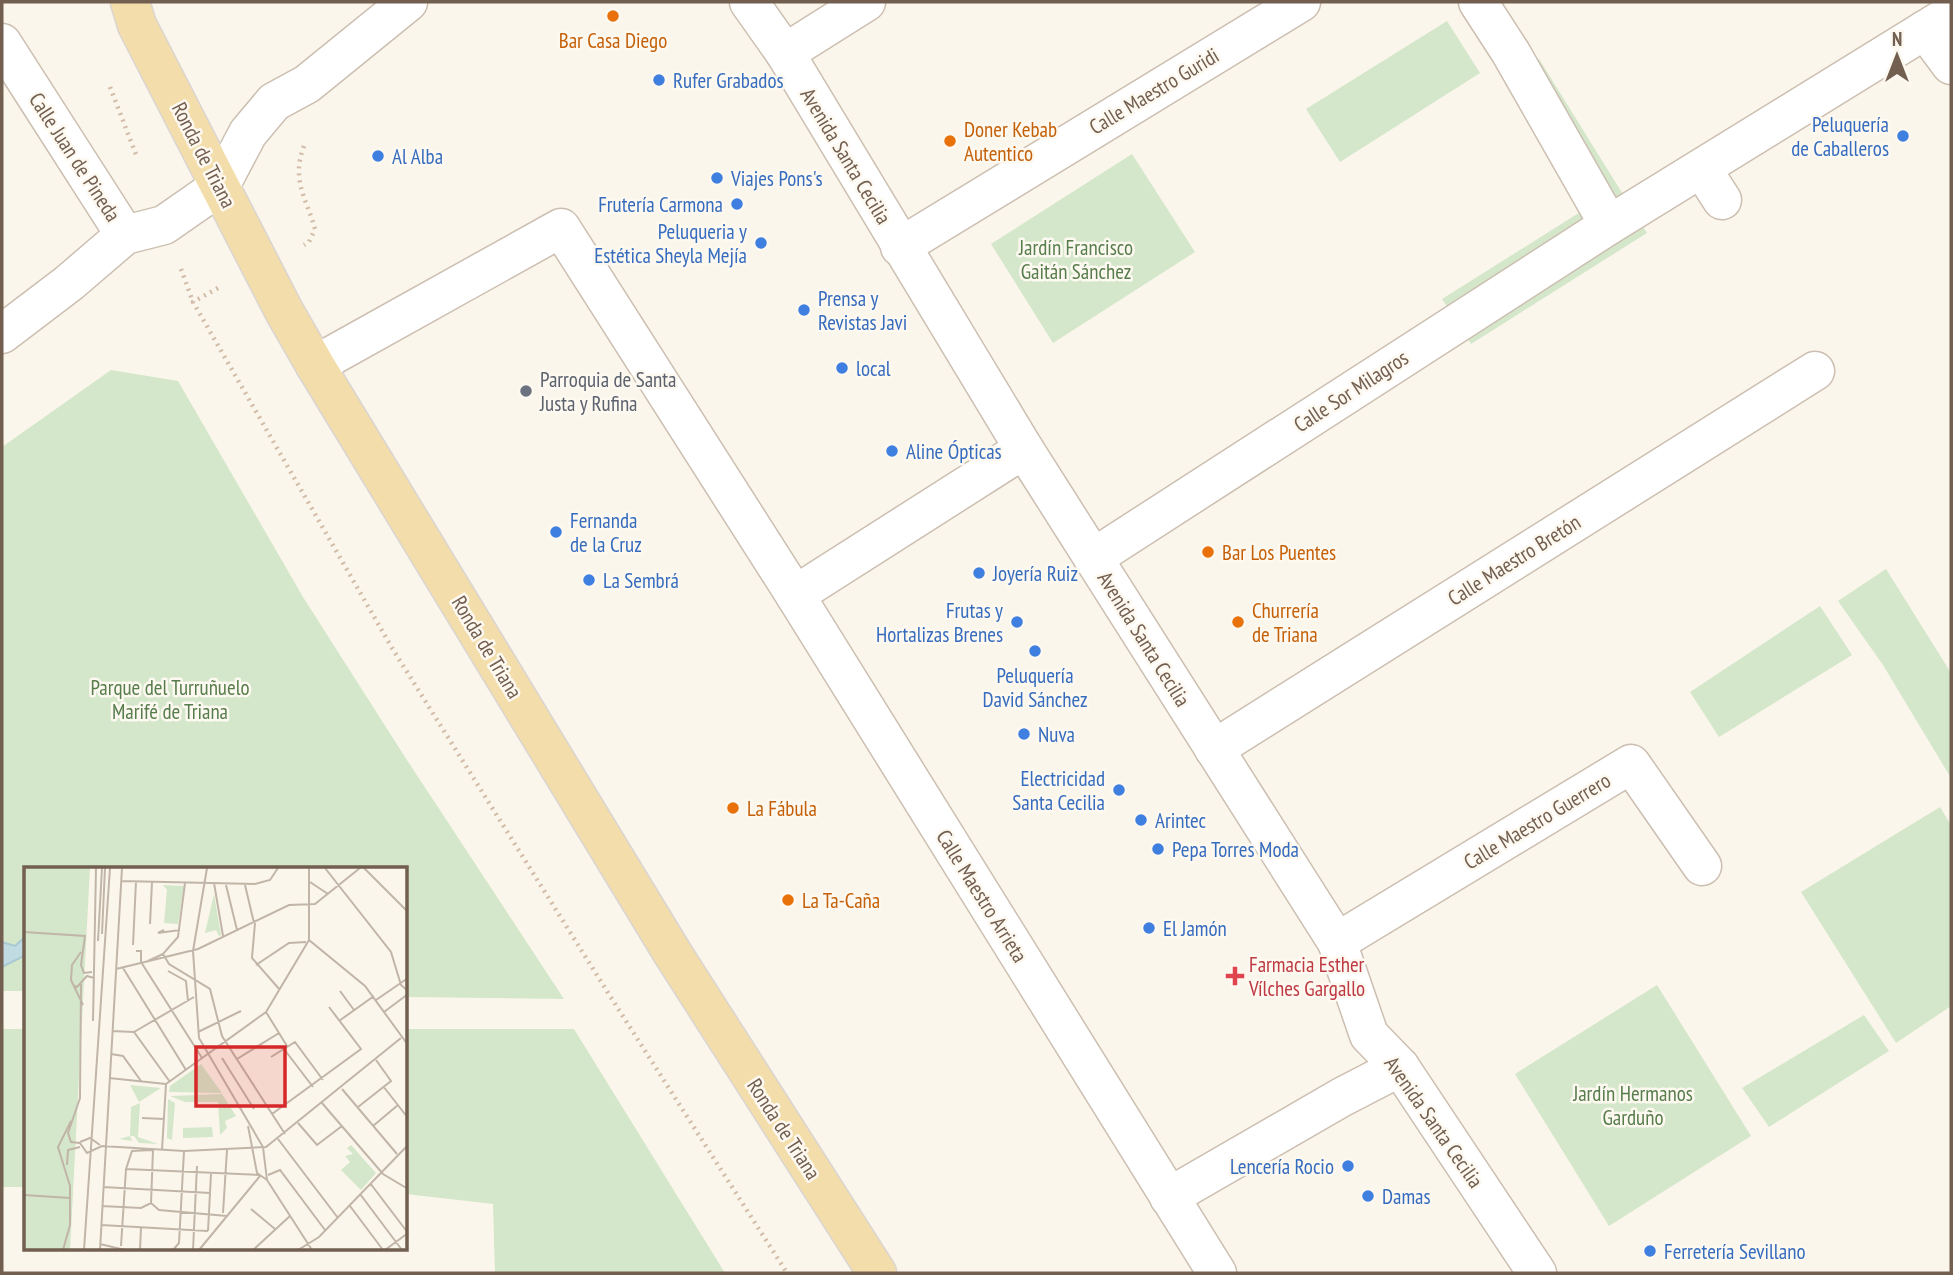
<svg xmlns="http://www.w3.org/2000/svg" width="1953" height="1275" font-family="'PT Sans Narrow',sans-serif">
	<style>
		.green { fill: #d4e7ca }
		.water { fill: #c1dbe3; stroke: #a8c9d3; stroke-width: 2 }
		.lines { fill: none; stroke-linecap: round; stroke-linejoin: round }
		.minor-casing { stroke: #ccbfb1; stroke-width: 41 }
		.major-casing { stroke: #dbd5d2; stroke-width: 41 }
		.path { stroke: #d2bca8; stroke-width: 4.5; stroke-dasharray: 2 5; stroke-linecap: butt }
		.minor { stroke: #fff; stroke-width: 38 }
		.major { stroke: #f2ddab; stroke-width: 38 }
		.food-dot { fill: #e8710a; stroke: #fdf9f1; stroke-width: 2.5 }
		.shop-dot { fill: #3f7fe0; stroke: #fdf9f1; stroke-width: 2.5 }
		.worship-dot { fill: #6b7280; stroke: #fdf9f1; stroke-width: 2.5 }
		.health-dot { fill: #e0444e; stroke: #fdf9f1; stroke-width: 2.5 }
		.labels { text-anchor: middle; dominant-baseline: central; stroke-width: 5; stroke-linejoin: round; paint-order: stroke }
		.food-label { font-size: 21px; fill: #c56008; stroke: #fdf9f1; text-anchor: start }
		.shop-label { font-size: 21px; fill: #366cbe; stroke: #fdf9f1; text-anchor: start }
		.street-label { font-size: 21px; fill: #735f50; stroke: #fdf9f1 }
		.park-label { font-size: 21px; fill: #577d4c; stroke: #fdf9f1 }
		.worship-label { font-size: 21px; fill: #5b616d; stroke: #fdf9f1; text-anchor: start }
		.health-label { font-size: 21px; fill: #be3a42; stroke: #fdf9f1; text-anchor: start }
		.inset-road { fill: none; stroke: #c1b5a8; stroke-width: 2 }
		.view { fill: #d62828; fill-opacity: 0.15; stroke: #d62828; stroke-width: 3.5 }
		.inset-edge { fill: none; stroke: #735f50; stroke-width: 3.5 }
	</style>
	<rect width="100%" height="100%" fill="#fbf6eb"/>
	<g class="green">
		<polygon points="1447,21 1480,73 1340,162 1306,109"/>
		<polygon points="1539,59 1647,233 1471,344 1442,299 1585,209 1504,82"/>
		<polygon points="1132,154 1195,252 1053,343 991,244"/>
		<polygon points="111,370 178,381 303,597 405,757 564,999 406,997 406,869 26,869 26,991 2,991 2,447"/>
		<polygon points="1886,569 1951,673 1951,778 1883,665 1838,601"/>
		<polygon points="1820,606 1852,655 1719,737 1690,692"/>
		<polygon points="1940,807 1951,825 1951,1006 1896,1043 1801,892"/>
		<polygon points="1657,985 1751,1136 1609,1226 1515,1074"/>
		<polygon points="1864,1015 1889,1051 1769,1127 1742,1088"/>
		<rect x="2" y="1029" width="24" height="158"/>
		<polygon points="406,1029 574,1029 725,1273 495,1273 493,1204 406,1194"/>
	</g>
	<polygon class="water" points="26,936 26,955 2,967 2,942 15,946"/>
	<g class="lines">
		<defs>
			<g id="minor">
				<polyline points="749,2 785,53 1024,449 1337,942 1369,1035 1400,1067 1537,1273"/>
				<polyline points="1478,2 1511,53 1609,225"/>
				<polyline points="1925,30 1951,65"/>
				<polyline points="2,43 125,235"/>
				<polyline points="785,53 866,2"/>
				<polyline points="1702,169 1722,200"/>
				<polyline points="900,247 1301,2"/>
				<polyline points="2,334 69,283 125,235 164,225 220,186 248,133 274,102 307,84 408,2"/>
				<polyline points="315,365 561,228 795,595 1217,1273"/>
				<polyline points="1093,558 1609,225 1951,14"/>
				<polyline points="795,595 1024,449"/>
				<polyline points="1214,749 1815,371"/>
				<polyline points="1337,942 1631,764 1702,866"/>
				<polyline points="1169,1197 1342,1097 1400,1067"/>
			</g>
			<polyline id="major" points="130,2 137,25 284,311 315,365 673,954 877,1273"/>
		</defs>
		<use href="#minor" class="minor-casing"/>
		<use href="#major" class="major-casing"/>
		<g class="path">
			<polyline points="110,87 137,157"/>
			<path d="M304 146C291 180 306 197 315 229L309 242 304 245"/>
			<polyline points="181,269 193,302"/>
			<polyline points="218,288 193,302 392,648 610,996 787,1273"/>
		</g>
		<use href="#minor" class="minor"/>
		<use href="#major" class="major"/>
	</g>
	<g class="food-dot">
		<circle cx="613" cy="16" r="7"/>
		<circle cx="950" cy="141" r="7"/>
		<circle cx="1208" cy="552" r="7"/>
		<circle cx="1238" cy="622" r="7"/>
		<circle cx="733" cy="808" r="7"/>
		<circle cx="788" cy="900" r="7"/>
	</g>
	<g class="shop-dot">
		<circle cx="659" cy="80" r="7"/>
		<circle cx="1903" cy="136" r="7"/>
		<circle cx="378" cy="156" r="7"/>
		<circle cx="717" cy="178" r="7"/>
		<circle cx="737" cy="204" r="7"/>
		<circle cx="761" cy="243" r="7"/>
		<circle cx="804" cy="310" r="7"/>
		<circle cx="842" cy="368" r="7"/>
		<circle cx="892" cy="451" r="7"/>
		<circle cx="556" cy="532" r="7"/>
		<circle cx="979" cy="573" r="7"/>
		<circle cx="589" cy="580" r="7"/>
		<circle cx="1017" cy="622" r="7"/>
		<circle cx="1035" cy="651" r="7"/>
		<circle cx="1024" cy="734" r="7"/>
		<circle cx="1119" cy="790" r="7"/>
		<circle cx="1141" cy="820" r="7"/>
		<circle cx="1158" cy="849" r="7"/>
		<circle cx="1149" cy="928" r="7"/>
		<circle cx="1348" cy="1166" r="7"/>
		<circle cx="1368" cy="1196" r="7"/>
		<circle cx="1650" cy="1251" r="7"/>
	</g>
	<circle class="worship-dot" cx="526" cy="391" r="7"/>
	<path class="health-dot" d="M1231.5 965.5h7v7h7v7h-7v7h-7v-7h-7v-7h7z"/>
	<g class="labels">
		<g class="food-label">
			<text x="613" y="40" text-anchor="middle">Bar Casa Diego</text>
			<text x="964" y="129">Doner Kebab<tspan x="964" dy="24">Autentico</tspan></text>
			<text x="1222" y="552">Bar Los Puentes</text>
			<text x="1252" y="610">Churrería<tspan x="1252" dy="24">de Triana</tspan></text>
			<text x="747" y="808">La Fábula</text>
			<text x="802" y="900">La Ta-Caña</text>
		</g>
		<g class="shop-label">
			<text x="673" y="80">Rufer Grabados</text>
			<text x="1889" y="124" text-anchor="end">Peluquería<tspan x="1889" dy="24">de Caballeros</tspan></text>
			<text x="392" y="156">Al Alba</text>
			<text x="731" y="178">Viajes Pons's</text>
			<text x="723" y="204" text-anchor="end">Frutería Carmona</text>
			<text x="747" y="231" text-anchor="end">Peluqueria y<tspan x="747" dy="24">Estética Sheyla Mejía</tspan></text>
			<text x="818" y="298">Prensa y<tspan x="818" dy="24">Revistas Javi</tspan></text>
			<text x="856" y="368">local</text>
			<text x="906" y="451">Aline Ópticas</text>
			<text x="570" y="520">Fernanda<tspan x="570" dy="24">de la Cruz</tspan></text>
			<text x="993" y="573">Joyería Ruiz</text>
			<text x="603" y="580">La Sembrá</text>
			<text x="1003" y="610" text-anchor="end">Frutas y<tspan x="1003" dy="24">Hortalizas Brenes</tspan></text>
			<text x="1035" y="675" text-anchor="middle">Peluquería<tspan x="1035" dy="24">David Sánchez</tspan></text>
			<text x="1038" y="734">Nuva</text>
			<text x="1105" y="778" text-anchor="end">Electricidad<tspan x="1105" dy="24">Santa Cecilia</tspan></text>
			<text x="1155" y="820">Arintec</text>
			<text x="1172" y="849">Pepa Torres Moda</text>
			<text x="1163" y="928">El Jamón</text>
			<text x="1334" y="1166" text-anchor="end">Lencería Rocio</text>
			<text x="1382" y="1196">Damas</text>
			<text x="1664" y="1251">Ferretería Sevillano</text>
		</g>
		<g class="street-label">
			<text transform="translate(1154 91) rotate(-31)">Calle Maestro Guridi</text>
			<text transform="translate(204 155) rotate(63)">Ronda de Triana</text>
			<text transform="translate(846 156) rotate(59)">Avenida Santa Cecilia</text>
			<text transform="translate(75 157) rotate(57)">Calle Juan de Pineda</text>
			<text transform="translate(1351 391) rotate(-33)">Calle Sor Milagros</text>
			<text transform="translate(1514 560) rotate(-32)">Calle Maestro Bretón</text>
			<text transform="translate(1144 639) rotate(58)">Avenida Santa Cecilia</text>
			<text transform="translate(487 647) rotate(59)">Ronda de Triana</text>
			<text transform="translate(1537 821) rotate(-31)">Calle Maestro Guerrero</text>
			<text transform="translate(982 896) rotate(58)">Calle Maestro Arrieta</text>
			<text transform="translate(1434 1122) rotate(55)">Avenida Santa Cecilia</text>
			<text transform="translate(784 1129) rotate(57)">Ronda de Triana</text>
		</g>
		<g class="park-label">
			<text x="1076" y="247">Jardín Francisco<tspan x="1076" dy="24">Gaitán Sánchez</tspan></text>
			<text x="170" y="687">Parque del Turruñuelo<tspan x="170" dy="24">Marifé de Triana</tspan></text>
			<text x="1633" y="1093">Jardín Hermanos<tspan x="1633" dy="24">Garduño</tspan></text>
		</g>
		<g class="worship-label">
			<text x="540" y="379">Parroquia de Santa<tspan x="540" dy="24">Justa y Rufina</tspan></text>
		</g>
		<g class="health-label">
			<text x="1249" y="964">Farmacia Esther<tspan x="1249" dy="24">Vílches Gargallo</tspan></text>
		</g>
	</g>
	<g transform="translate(24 867)">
		<rect width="383" height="383" fill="#fbf6eb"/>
		<path d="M0 1H66L46 383H0ZM139 18 160 19 154 57 140 56 143 23ZM190 27 197 68 195 69 192 63 181 66ZM177 197 198 226 145 225 146 219ZM106 218 137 221 115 235ZM198 227 212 249 201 254 203 261 196 268 194 235H161L146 229ZM144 232 151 236 148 273 143 271ZM116 236 114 270 134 277 115 276 110 269H106L108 274 95 272 106 269 107 240ZM188 260 189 270 159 271V261ZM327 278 352 306 337 323 317 303 326 295 321 289 329 287 323 281Z" fill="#d4e7ca"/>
		<path class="inset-road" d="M183 1 169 84 175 171 239 280 243 313 288 383M285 1V73L341 119 384 178M301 1 367 85 377 118 384 124M340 1 384 45M97 14 231 17 246 13 254 1M286 15 304 27M190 16 199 69M202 18 213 63M221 18 230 56M231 56 228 91 256 123M126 57 128 15M140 63 134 66 156 63M0 65 61 69 57 98 60 106 68 105M78 67 81 1M74 74 78 1M109 78 112 14M112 84H117V95L178 191M57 85 48 98 47 113 59 138M139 87 145 97 186 122 198 169 261 267M124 94 139 87 154 70 161 16M232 98 265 76 282 75M99 101 162 203M92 102 174 82 265 38 291 37 336 1M144 104 162 114 164 134M48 117 53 120 63 109 70 111M316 124 330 143M352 133 384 111M242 145 263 179M360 145 384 127M69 154 72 1M315 154 350 129M88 164 110 165 146 215M110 165 170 130M174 165 217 144M260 182 289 220M87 187 99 189 117 214M247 190 271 175 299 213M198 191 230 242M213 192 255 166M85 211 142 217M142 217 242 145 285 73M359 219 384 251M318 222 373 287M298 236 359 307 384 322M334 240 367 214 352 193M248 247 337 182 305 140M118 251 140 252M274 256 293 278 318 259M224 259 233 306 243 313M349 259 374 238M254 272 314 351M56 275 66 271 76 278M56 276 63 286 78 279 160 284 242 280 377 171M56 276 47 275 44 266 56 231 57 117M138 283 142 217M43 298 44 283 56 280M102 302 236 308M244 308 256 303 301 363M346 316 384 366M79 320 186 326M336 327 378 383M0 328 46 331M127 336 129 283M78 339 117 341 127 336 135 343 203 349M326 339 359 383M227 342 251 362M199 346 203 283M77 358 184 364M184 364 187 307M76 377 101 383M97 379 102 302 108 284 128 283M39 383 46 358V319L34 280 47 254M60 383 86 1M76 383 98 1M116 383 117 361M149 383 155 376 160 284M169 383 173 299M175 383 236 309M229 383 266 349M274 383 295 370 384 278M361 383 384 366"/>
		<path class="view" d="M172 180H261V239H172Z"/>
		<rect width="383" height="383" class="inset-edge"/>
	</g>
	<rect width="1953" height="1275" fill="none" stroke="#735f50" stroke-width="7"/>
	<g transform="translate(1897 56)" stroke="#fdf9f1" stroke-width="5" paint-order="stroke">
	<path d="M0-5L12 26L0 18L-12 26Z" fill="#735f50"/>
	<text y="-10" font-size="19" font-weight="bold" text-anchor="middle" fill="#735f50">N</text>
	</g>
</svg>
